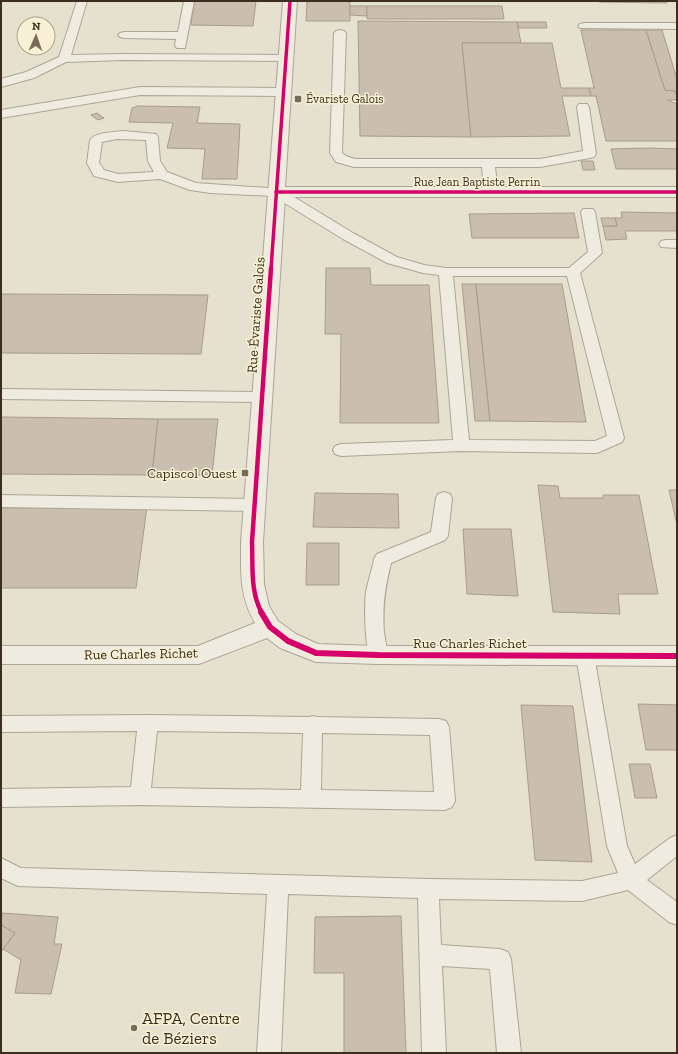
<svg xmlns="http://www.w3.org/2000/svg" width="678" height="1054" font-family="'Zilla Slab',serif">
	<style>
		.building { fill: #cabfae; stroke: #a79c8d }
		.lines { fill: none; stroke-linecap: round; stroke-linejoin: round }
		.service-casing { stroke: #aba597; stroke-width: 2 }
		.minor-casing { stroke: #aba597; stroke-width: 2 }
		.service { fill: #eeebe0; fill-rule: evenodd }
		.minor { fill: #eeebe0; fill-rule: evenodd }
		.cycleway-far2-casing { stroke: #f8f0d4; stroke-width: 5.5 }
		.cycleway-far1-casing { stroke: #f8f0d4; stroke-width: 7 }
		.cycleway-casing { stroke: #f8f0d4; stroke-width: 8 }
		.cycleway-far2 { stroke: #d6006c; stroke-width: 3.5 }
		.cycleway-far1 { stroke: #d6006c; stroke-width: 4.5 }
		.cycleway { stroke: #d6006c; stroke-width: 6 }
		.poi-dot { fill: #786d5c; stroke: #f8f0d4; stroke-width: 1.5 }
		.labels { text-anchor: middle; dominant-baseline: central; stroke-width: 3; stroke-linejoin: round; paint-order: stroke }
		.far-poi-label { font-size: 12px; fill: #3c2e1e; stroke: #f8f0d4; text-anchor: start }
		.far-street-label { font-size: 12px; fill: #3c2e1e; stroke: #f8f0d4 }
		.street-label { font-size: 14px; fill: #3c2e1e; stroke: #f8f0d4 }
		.poi-label { font-size: 14px; fill: #3c2e1e; stroke: #f8f0d4; text-anchor: end }
		.near-poi-label { font-size: 17px; fill: #3c2e1e; stroke: #f8f0d4; text-anchor: start }
	</style>
	<rect width="100%" height="100%" fill="#e6e1ce"/>
	<g class="building">
		<polygon points="194,1 256,1 253,26 191,25"/>
		<polygon points="307,1 350,1 350,21 306,21"/>
		<polygon points="599,1 666,1 667,3 599,2"/>
		<polygon points="350,6 367,6 367,16 350,15"/>
		<polygon points="367,6 502,6 504,19 367,19"/>
		<polygon points="358,21 517,22 521,43 462,43 471,137 360,136"/>
		<polygon points="517,22 546,22 547,28 519,28"/>
		<polygon points="581,30 646,30 665,90 675,91 677,96 677,100 667,100 677,104 677,141 606,141 596,96 591,96 589,88 594,88"/>
		<polygon points="646,30 662,30 677,79 677,96 675,91 665,90"/>
		<polygon points="462,43 552,43 561,88 589,88 591,96 562,96 570,136 471,137"/>
		<polygon points="138,106 200,107 197,123 240,124 237,179 202,179 205,149 167,148 173,123 129,122 132,108"/>
		<polygon points="97,113 104,118 98,120 91,115"/>
		<polygon points="650,148 677,149 677,169 616,169 611,149"/>
		<polygon points="581,161 593,161 595,170 583,170"/>
		<polygon points="621,212 677,213 677,231 625,231 627,239 606,240 603,226 617,226 615,218 622,218"/>
		<polygon points="574,213 579,238 472,238 469,214"/>
		<polygon points="601,218 615,218 617,226 603,226"/>
		<polygon points="326,268 370,268 371,285 429,285 439,423 340,423 341,334 325,334"/>
		<polygon points="462,284 476,284 490,421 475,421"/>
		<polygon points="476,284 562,284 586,422 490,421"/>
		<polygon points="1,294 208,295 201,354 1,353"/>
		<polygon points="1,417 158,419 152,475 1,474"/>
		<polygon points="158,419 218,419 212,475 152,475"/>
		<polygon points="538,485 558,486 560,498 603,498 603,495 639,495 658,594 618,594 620,614 553,612"/>
		<polygon points="669,490 677,490 677,525"/>
		<polygon points="315,493 398,494 399,528 313,527"/>
		<polygon points="147,507 136,588 1,588 1,508"/>
		<polygon points="463,529 511,529 518,596 467,594"/>
		<polygon points="307,543 339,543 339,585 306,585"/>
		<polygon points="638,704 677,705 677,750 646,750"/>
		<polygon points="521,705 573,706 592,862 535,860"/>
		<polygon points="629,764 650,764 657,798 635,798"/>
		<polygon points="2,913 58,917 54,944 62,944 51,994 15,993 21,960 3,949 15,933 1,925"/>
		<polygon points="401,916 406,1053 344,1053 344,973 314,973 315,917"/>
		<polygon points="1,925 15,933 1,952"/>
	</g>
	<g class="lines">
		<defs>
			<g id="service">
				<polygon points="77,1 87,1 71,55 123,54 286,55 290,56 292,58 290,60 286,61 123,60 66,62 34,78 1,87 1,79 26,72 59,57"/>
				<polygon points="184,1 194,1 185,48 177,48 175,46 176,39 124,38 120,37 118,35 120,33 124,32 178,32"/>
				<polygon points="584,23 677,23 677,29 580,28 578,26 580,24"/>
				<polygon points="340,30 344,31 346,33 342,153 346,156 355,159 540,159 583,151 577,107 579,104 587,104 589,107 596,154 594,157 590,158 540,167 495,167 498,192 496,195 486,195 484,192 482,167 354,167 336,162 330,153 334,33 336,31"/>
				<polygon points="140,87 283,88 287,89 289,92 287,95 283,96 140,95 1,118 1,110"/>
				<path d="M124 131 156 134 158 137 160 161 167 172 196 183 281 189 353 233 397 257 424 265 446 268H569L588 252 581 212 583 209H593L595 212 602 253 580 273 624 438 622 442 597 453 461 451 341 456 335 454 333 450 335 446 341 444 453 440 439 275 423 273 387 263 343 239 273 196 210 193 190 190 160 179 118 182 94 176 87 163 90 140C96 132 114 132 124 131ZM117 139 146 140 148 161 154 172 118 174 104 170 99 163 102 142ZM453 276H567L607 436 595 441 469 440Z"/>
				<polygon points="666,240 677,240 677,248 661,247 659,244 661,241"/>
				<polygon points="1,389 262,392 267,393 270,397 267,401 262,402 1,399"/>
				<path d="M444 492 450 494 452 498 448 536 445 540 391 563C385 587 382 607 384 632 385 642 389 651 385 660L378 662 371 660C365 647 364 607 366 592 368 581 372 570 374 559L377 554 431 532 436 498 438 494Z"/>
				<polygon points="1,495 255,499 261,501 263,505 261,509 255,511 1,507"/>
				<polygon points="585,648 592,650 594,655 627,846 635,864 670,838 677,835 677,856 647,880 677,902 677,925 669,922 628,890 582,901 439,899 441,945 500,949 508,952 511,959 521,1053 497,1053 490,969 442,966 446,1053 422,1053 418,898 288,894 281,1053 257,1053 267,894 18,886 1,878 1,858 21,868 428,879 582,881 618,873 607,846 576,655 578,650"/>
				<path d="M148 715 309 717 313 716 317 717 439 719 446 721 449 727 455 801 452 807 445 810 140 805 1 807V789L131 787 137 731 1 732V716ZM157 731 303 733 301 790 151 788ZM322 733 430 735 434 792 321 790Z"/>
			</g>
			<path id="minor" d="M283 1H297L285 187H677V197H285L263 542 264 584 269 606 278 621 296 634 318 644 378 646H677V666L378 664 316 662 280 648 267 638 199 664H1V646H198L255 623C239 595 241 573 241 542Z"/>
		</defs>
		<use href="#service" class="service-casing"/>
		<use href="#minor" class="minor-casing"/>
		<use href="#service" class="service"/>
		<use href="#minor" class="minor"/>
		<defs>
			<g id="cycleway-far2">
				<polyline points="276,192 677,192"/>
				<polyline points="271,269 290,1"/>
			</g>
			<path id="cycleway-far1" d="M262 613C250 593 253 565 252 542L271 268"/>
			<polyline id="cycleway" points="261,612 270,627 288,641 316,653 378,655 677,656"/>
		</defs>
		<use href="#cycleway-far2" class="cycleway-far2-casing"/>
		<use href="#cycleway-far1" class="cycleway-far1-casing"/>
		<use href="#cycleway" class="cycleway-casing"/>
		<use href="#cycleway-far2" class="cycleway-far2"/>
		<use href="#cycleway-far1" class="cycleway-far1"/>
		<use href="#cycleway" class="cycleway"/>
	</g>
	<g class="poi-dot">
		<rect x="294" y="95" width="8" height="8" rx="2"/>
		<rect x="241" y="469" width="8" height="8" rx="2"/>
		<circle cx="134" cy="1028" r="4"/>
	</g>
	<g class="labels">
		<g class="far-poi-label">
			<text x="306" y="99">Évariste Galois</text>
		</g>
		<g class="far-street-label">
			<text x="477" y="182">Rue Jean Baptiste Perrin</text>
		</g>
		<g class="street-label">
			<text transform="translate(256 315) rotate(-86)">Rue Évariste Galois</text>
			<text x="470" y="643">Rue Charles Richet</text>
			<text transform="translate(141 654) rotate(-1)">Rue Charles Richet</text>
		</g>
		<g class="poi-label">
			<text x="237" y="473">Capiscol Ouest</text>
		</g>
		<g class="near-poi-label">
			<text x="142" y="1018">AFPA, Centre<tspan x="142" dy="20">de Béziers</tspan></text>
		</g>
	</g>
	<rect width="678" height="1054" fill="none" stroke="#3c2e1e" stroke-width="4"/>
	<g transform="translate(36 36) rotate(2)"><circle r="19" fill="#f8f0d4" stroke="#ada28b"/>
	<path d="M0-3L7 15L0 10L-7 15Z" fill="#786d5c"/>
	<text y="-6" font-size="11" font-weight="bold" text-anchor="middle" fill="#3c2e1e">N</text>
	</g>
</svg>
